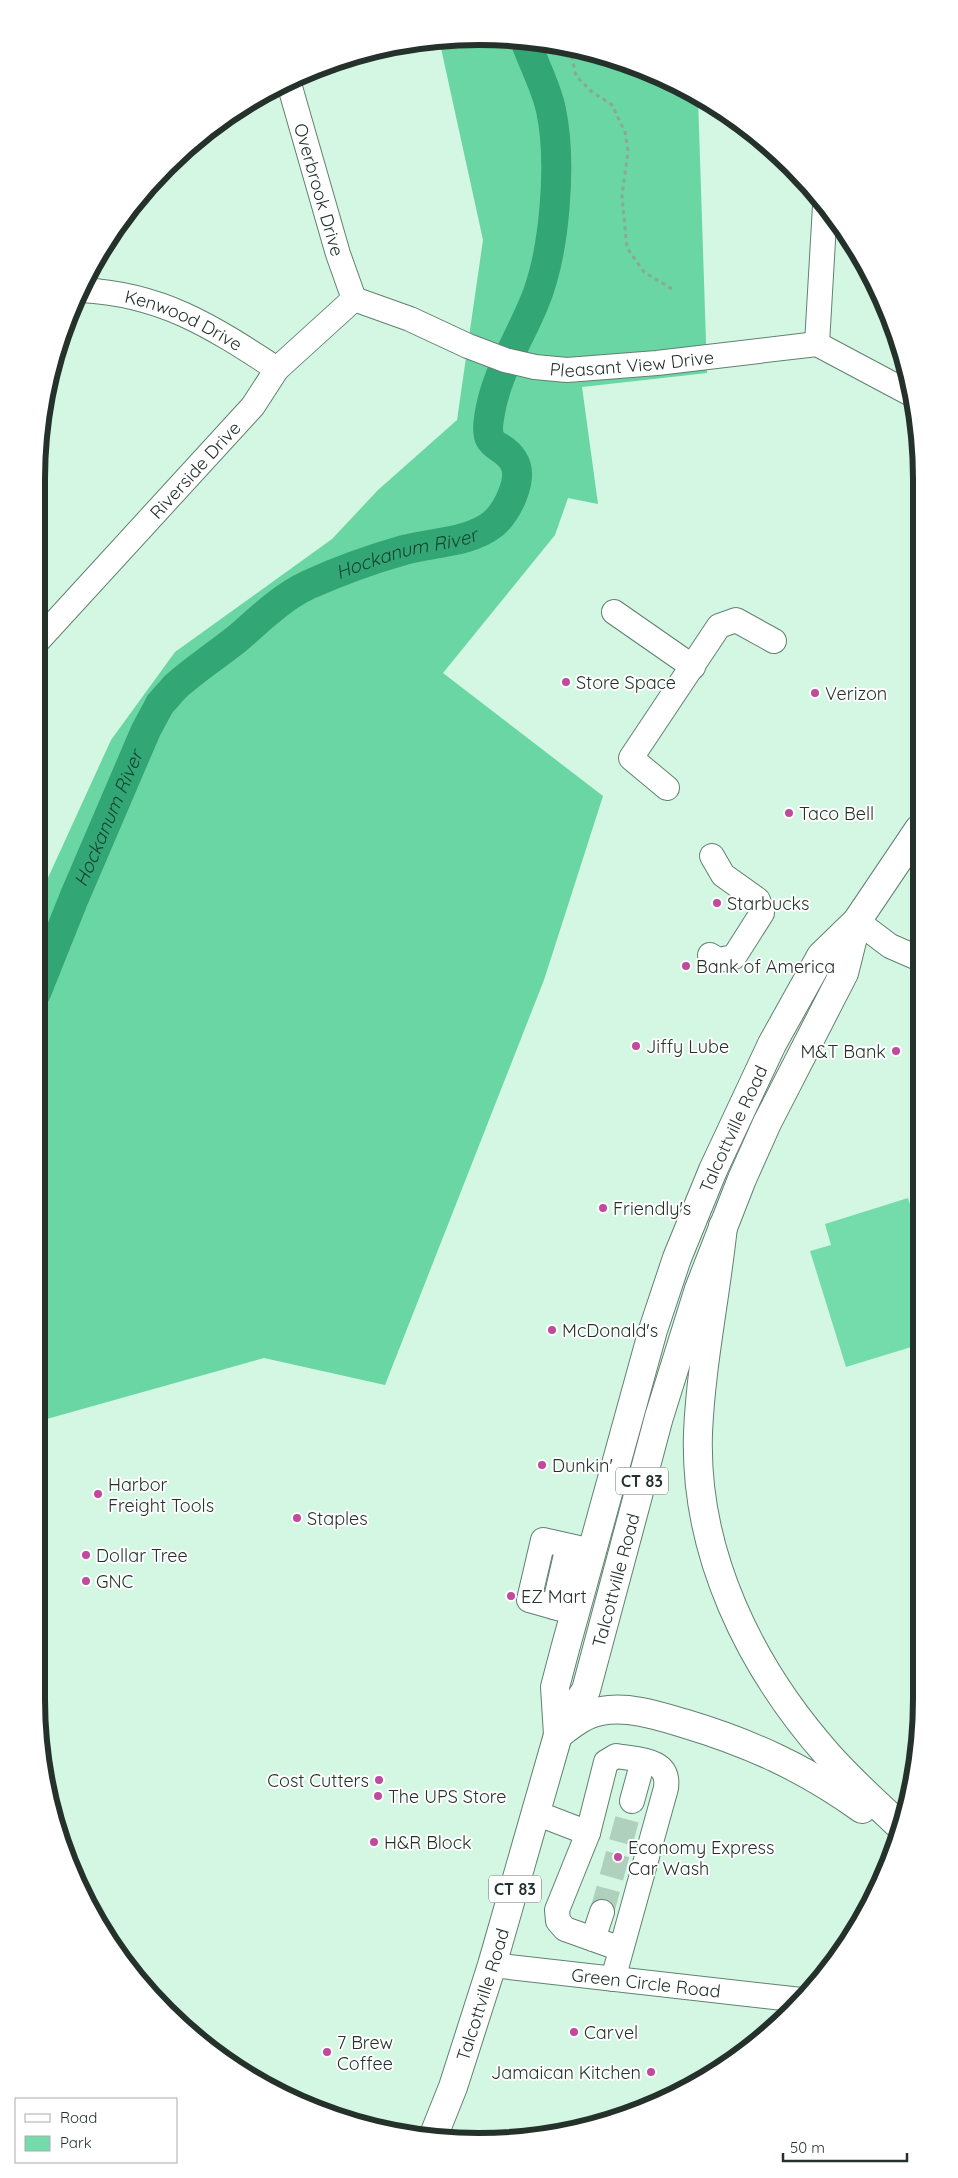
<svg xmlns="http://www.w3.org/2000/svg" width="958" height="2178" font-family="Quicksand,sans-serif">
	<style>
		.green { fill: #74dcaa }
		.forest { fill: #6ad6a3 }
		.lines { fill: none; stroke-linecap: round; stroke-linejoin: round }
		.river { stroke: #33a675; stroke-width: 30 }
		.minor-tunnel { stroke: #b0d0be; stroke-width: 24; stroke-dasharray: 24 12; stroke-linecap: butt }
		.minor-casing { stroke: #618170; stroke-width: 26 }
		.major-casing { stroke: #618170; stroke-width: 30 }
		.highway-casing { stroke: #618170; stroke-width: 30 }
		.path { stroke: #8ca798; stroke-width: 3; stroke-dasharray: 4 4; stroke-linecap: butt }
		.minor { stroke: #fff; stroke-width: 24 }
		.major { stroke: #fff; stroke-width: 28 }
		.highway { stroke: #fff; stroke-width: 28 }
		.poi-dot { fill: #c1499e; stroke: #fff; stroke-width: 2 }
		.labels { text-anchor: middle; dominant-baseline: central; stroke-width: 4; stroke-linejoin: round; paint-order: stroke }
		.shield { fill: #fff; stroke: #66706b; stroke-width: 1 }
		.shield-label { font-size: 16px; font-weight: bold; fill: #24322b }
		.street-label { font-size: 18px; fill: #24322b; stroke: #fff }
		.poi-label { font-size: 18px; fill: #24322b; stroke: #fff; text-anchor: start }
		.water-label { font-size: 19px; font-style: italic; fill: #16442f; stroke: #fff }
		.rim { fill: none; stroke: #24322b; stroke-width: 6 }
	</style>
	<rect width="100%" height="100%" fill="#d3f7e3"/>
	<polygon class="green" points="908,1198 918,1230 920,1229 921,1344 846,1367 810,1251 831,1245 825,1224"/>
	<polygon class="forest" points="450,37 537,40 622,60 698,98 707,373 582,387 598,504 568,498 555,535 443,673 603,796 544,980 385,1385 264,1358 36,1422 36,904 111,740 175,652 332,539 378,490 457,420 483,240 439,39"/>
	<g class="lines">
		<path class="river" id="s1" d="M36 993 74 898 146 730 160 704 175 687C195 669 217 655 238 638 260 619 282 597 308 585 339 571 372 559 404 550 433 542 469 543 493 524 507 512 525 478 513 460 501 441 484 451 489 418 495 375 518 342 534 303 555 254 562 162 551 110 546 86 533 63 525 40"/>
		<polyline class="minor-tunnel" points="602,1912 632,1801"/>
		<defs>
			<g id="minor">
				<path id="s2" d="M288 80 338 254 354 299"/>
				<path id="s3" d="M81 290C162 294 211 326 277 369"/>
				<path id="s4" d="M354 299 410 319 468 346 505 360 535 367 567 370 657 363 817 344 909 393"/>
				<polyline points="817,344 825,206"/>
				<polyline points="614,612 693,667"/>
				<path id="s5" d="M36 643 253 406 277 369 354 299"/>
				<polyline points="667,788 631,758 719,626 736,620 774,641"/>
				<polyline points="857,921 890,946 920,959"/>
				<polyline points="710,955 718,960 734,957 762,913 758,900 723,875 712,856"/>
				<polyline points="554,1607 568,1546"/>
				<polyline points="575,1613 529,1600 543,1540 592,1551"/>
				<polyline points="632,1801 643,1761"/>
				<polyline points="536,1813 588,1833"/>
				<polyline points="593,1939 602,1912"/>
				<path id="s6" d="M492 1965 801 2000"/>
				<path d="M613 1979 666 1788C670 1758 638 1760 616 1756L606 1762 588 1833 557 1910 558 1921 565 1929 621 1949"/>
			</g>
			<g id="major">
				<path id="s7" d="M558 1735 555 1687 565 1649 653 1330 677 1258 713 1170 772 1044 821 956 857 921 919 829"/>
				<path id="s8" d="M433 2137 453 2087 492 1965 558 1735 586 1690 659 1417 699 1289 742 1179 767 1123 844 973 857 921"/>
			</g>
			<g id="highway">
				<path d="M723 1226C716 1295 701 1363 698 1433 694 1553 750 1667 828 1755 850 1780 876 1803 901 1827"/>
				<path d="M558 1735C571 1725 584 1714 601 1711 628 1706 656 1715 683 1723 750 1743 805 1768 862 1809"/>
			</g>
		</defs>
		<use href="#minor" class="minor-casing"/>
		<use href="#major" class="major-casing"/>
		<use href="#highway" class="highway-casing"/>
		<polyline class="path" points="570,48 576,76 591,91 612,105 625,132 628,151 622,196 627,248 644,272 672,289"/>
		<use href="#minor" class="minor"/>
		<use href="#major" class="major"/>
		<use href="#highway" class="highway"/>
	</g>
	<g class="poi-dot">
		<circle cx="566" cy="682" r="5"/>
		<circle cx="815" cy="693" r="5"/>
		<circle cx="789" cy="813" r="5"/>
		<circle cx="717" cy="903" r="5"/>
		<circle cx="686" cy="966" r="5"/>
		<circle cx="636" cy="1046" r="5"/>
		<circle cx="896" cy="1051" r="5"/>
		<circle cx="603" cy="1208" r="5"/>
		<circle cx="552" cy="1330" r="5"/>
		<circle cx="542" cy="1465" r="5"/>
		<circle cx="98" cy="1494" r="5"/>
		<circle cx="297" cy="1518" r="5"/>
		<circle cx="86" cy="1555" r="5"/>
		<circle cx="86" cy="1581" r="5"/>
		<circle cx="511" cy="1596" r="5"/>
		<circle cx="379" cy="1780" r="5"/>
		<circle cx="378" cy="1796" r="5"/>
		<circle cx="374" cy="1842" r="5"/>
		<circle cx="618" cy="1857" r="5"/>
		<circle cx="574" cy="2032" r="5"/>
		<circle cx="327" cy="2052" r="5"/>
		<circle cx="651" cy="2072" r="5"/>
	</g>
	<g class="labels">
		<g class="shield">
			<rect x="616" y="1467.5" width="52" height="27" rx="4"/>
			<rect x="489" y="1875.5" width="52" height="27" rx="4"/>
		</g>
		<g class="shield-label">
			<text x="642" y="1481">CT 83</text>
			<text x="515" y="1889">CT 83</text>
		</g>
		<g class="street-label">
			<text stroke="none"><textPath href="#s2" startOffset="114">Overbrook Drive</textPath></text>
			<text stroke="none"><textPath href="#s3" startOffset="108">Kenwood Drive</textPath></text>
			<text stroke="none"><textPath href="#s4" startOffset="291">Pleasant View Drive</textPath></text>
			<text stroke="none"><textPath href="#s5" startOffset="235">Riverside Drive</textPath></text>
			<text stroke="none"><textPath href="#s7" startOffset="635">Talcottville Road</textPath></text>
			<text stroke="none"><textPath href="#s8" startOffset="588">Talcottville Road</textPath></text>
			<text stroke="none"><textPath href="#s6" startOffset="155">Green Circle Road</textPath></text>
			<text stroke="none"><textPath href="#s8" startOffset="151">Talcottville Road</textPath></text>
		</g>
		<g class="poi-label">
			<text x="576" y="682">Store Space</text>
			<text x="825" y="693">Verizon</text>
			<text x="799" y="813">Taco Bell</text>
			<text x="727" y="903">Starbucks</text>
			<text x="696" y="966">Bank of America</text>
			<text x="646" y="1046">Jiffy Lube</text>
			<text x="886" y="1051" text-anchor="end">M&amp;T Bank</text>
			<text x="613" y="1208">Friendly's</text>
			<text x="562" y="1330">McDonald's</text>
			<text x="552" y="1465">Dunkin'</text>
			<text x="108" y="1484">Harbor<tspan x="108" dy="21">Freight Tools</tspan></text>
			<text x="307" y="1518">Staples</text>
			<text x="96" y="1555">Dollar Tree</text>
			<text x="96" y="1581">GNC</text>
			<text x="521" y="1596">EZ Mart</text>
			<text x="369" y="1780" text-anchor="end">Cost Cutters</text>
			<text x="388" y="1796">The UPS Store</text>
			<text x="384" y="1842">H&amp;R Block</text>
			<text x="628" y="1847">Economy Express<tspan x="628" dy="21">Car Wash</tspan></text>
			<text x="584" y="2032">Carvel</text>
			<text x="337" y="2042">7 Brew<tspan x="337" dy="21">Coffee</tspan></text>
			<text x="641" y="2072" text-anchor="end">Jamaican Kitchen</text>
		</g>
		<g class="water-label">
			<text stroke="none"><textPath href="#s1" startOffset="609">Hockanum River</textPath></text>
			<text stroke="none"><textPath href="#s1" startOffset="189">Hockanum River</textPath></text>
		</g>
	</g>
	<path d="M0 0H958V2178H0ZM479 45H479A434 434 0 0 1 913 479V1699A434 434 0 0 1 479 2133H479A434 434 0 0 1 45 1699V479A434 434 0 0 1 479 45Z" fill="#fff" fill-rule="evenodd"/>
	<path class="rim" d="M479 45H479A434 434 0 0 1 913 479V1699A434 434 0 0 1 479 2133H479A434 434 0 0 1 45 1699V479A434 434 0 0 1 479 45Z"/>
	<rect x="15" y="2098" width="162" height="65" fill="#ffffff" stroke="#a7adaa"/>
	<rect x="25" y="2114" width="25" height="8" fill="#ffffff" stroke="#a7adaa"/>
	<text x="60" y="2123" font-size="15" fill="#24322b">Road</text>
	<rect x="25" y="2136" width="25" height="15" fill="#74dcaa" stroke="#a7adaa"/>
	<text x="60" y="2148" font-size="15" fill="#24322b">Park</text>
	<path d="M783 2153v8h124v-8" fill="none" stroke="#24322b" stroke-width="2.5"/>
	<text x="790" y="2153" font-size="15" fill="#24322b" stroke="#ffffff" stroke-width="4" paint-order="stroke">50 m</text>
</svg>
